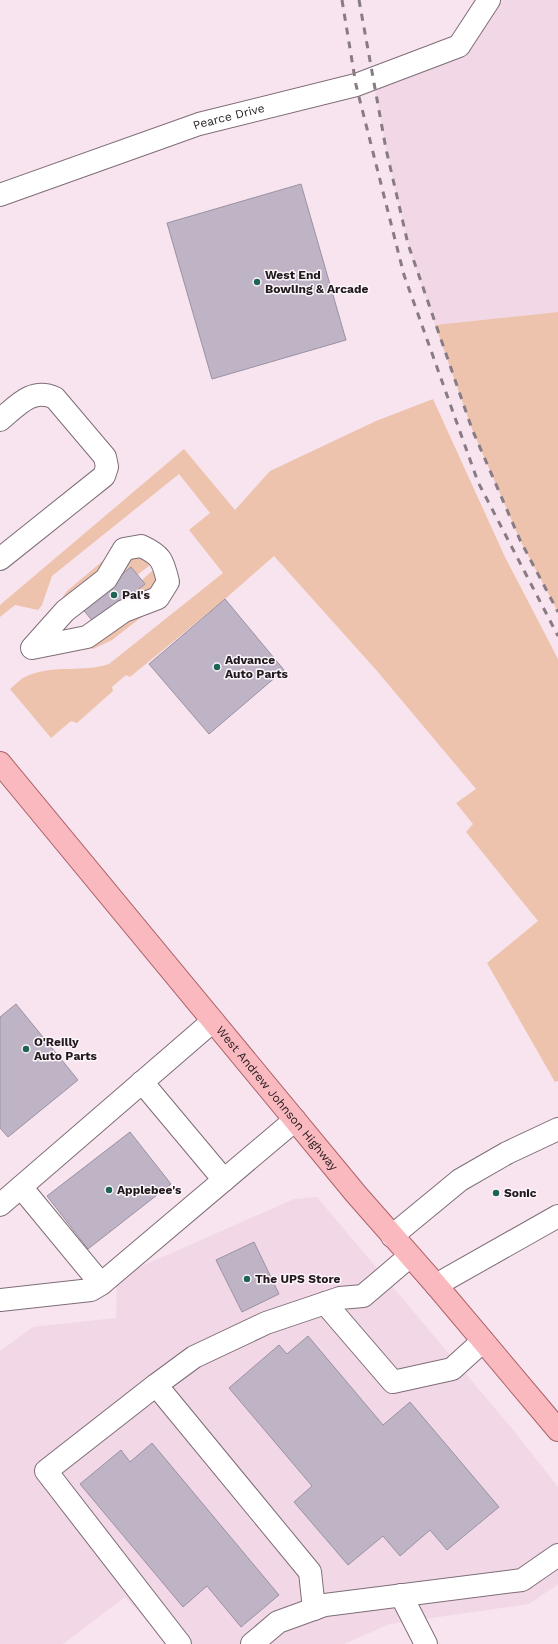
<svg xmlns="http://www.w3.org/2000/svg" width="558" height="1644" font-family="'Work Sans',sans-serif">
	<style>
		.built { fill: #f2d7e7 }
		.green { fill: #edc3ad }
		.building { fill: #beb4c6; stroke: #9a91a2 }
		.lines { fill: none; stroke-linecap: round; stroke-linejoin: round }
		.minor-casing { stroke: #7e6d77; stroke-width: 24 }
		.major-casing { stroke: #ac636a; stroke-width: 24 }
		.minor { stroke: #fff; stroke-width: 22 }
		.major { stroke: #fab9be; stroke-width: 22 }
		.rail { stroke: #887b83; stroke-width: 3; stroke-dasharray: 7 7; stroke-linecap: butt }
		.poi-dot { fill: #1d6457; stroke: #fef5fa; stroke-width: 1.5 }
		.labels { text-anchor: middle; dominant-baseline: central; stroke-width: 3; stroke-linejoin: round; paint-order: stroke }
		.street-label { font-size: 12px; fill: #211a1e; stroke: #fef5fa }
		.poi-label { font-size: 12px; font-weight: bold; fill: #211a1e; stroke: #fef5fa; text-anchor: start }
	</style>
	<rect width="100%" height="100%" fill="#f8e4ef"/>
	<g class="built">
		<polygon points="489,0 558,0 558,312 435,325 408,244 386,149 373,79 459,46"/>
		<polygon points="317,1197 514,1431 558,1487 558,1584 529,1604 390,1624 344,1644 168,1644 125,1597 63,1644 0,1644 0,1351 33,1327 116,1318 117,1277 294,1199"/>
	</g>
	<g class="green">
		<polygon points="558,312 558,612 520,540 472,429 435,325"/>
		<path d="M433 399 505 557 558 659V1081L555 1082 487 963 538 921 466 832 473 824 456 803 476 789 377 671 274 556 225 599 130 677 126 675 112 687 113 691 77 723 71 721 51 738 10 689C15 685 21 678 27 676 54 664 83 673 109 664L223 573 189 530 210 513 179 474 52 576 42 605 38 610 15 605 0 617V605L184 449 235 510 270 471 376 421Z"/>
		<polygon points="134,557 142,558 150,563 149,566 137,575 131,567 111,583 129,559"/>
		<polygon points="105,559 108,564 60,601 67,591"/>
		<polygon points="152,571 156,571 159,579 154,590 133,601 131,596 144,584 142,580"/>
		<polygon points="148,612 112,640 93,649 89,647 130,617"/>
	</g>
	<g class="building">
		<polygon points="301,184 346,340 212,379 167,223"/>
		<polygon points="131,567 145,584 95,624 81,607"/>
		<polygon points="225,599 284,670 209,734 149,664"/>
		<polygon points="16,1004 78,1080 8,1137 0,1128 0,1017"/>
		<polygon points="130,1132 171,1184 88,1249 47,1196"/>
		<polygon points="254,1242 279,1294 242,1312 216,1260"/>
		<polygon points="308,1336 383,1425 410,1402 499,1507 447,1550 430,1530 400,1556 383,1536 348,1565 294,1502 312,1486 229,1388 279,1345 287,1354"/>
		<polygon points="152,1443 279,1595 241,1627 207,1586 183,1607 80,1484 121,1450 130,1462"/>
	</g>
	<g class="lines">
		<defs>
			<g id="minor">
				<path id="s1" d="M0 195 199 124 356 85 459 46 489 0"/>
				<path d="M0 420C17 406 32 387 55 398L105 457 107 467 104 476 0 559"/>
				<path d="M141 546C161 555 163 560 168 582L158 598 124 611 87 637 32 648 65 611 106 579 124 549Z"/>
				<polyline points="142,1082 224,1180"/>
				<polyline points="21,1187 101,1284"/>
				<polyline points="0,1205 213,1021"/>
				<polyline points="392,1236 460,1180 507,1153 558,1129"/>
				<polyline points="436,1285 558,1216"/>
				<polyline points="0,1300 91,1290 101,1284 295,1120"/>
				<polyline points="325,1303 393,1382 452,1369 483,1341"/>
				<polyline points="156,1385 310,1572 314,1609"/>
				<polyline points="401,1595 426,1644"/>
				<polyline points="180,1644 46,1471 156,1385 194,1357 266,1323 340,1298 363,1296 410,1256"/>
				<polyline points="252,1644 278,1622 325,1605 522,1580 558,1555"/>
			</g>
			<g id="major">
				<path id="s2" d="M0 763 356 1194 436 1285 558 1430"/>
			</g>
		</defs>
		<use href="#minor" class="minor-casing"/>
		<use href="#major" class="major-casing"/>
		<use href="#minor" class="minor"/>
		<use href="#major" class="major"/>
		<g class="rail">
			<polyline points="342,0 356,85 404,275 478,482 558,636"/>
			<polyline points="359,0 386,149 408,244 472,429 520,540 558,612"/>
		</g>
	</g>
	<g class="poi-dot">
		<circle cx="257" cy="282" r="4"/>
		<circle cx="114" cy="595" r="4"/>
		<circle cx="217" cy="667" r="4"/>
		<circle cx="26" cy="1049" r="4"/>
		<circle cx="109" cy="1190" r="4"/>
		<circle cx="496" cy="1193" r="4"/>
		<circle cx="247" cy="1279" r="4"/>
	</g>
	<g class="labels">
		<g class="street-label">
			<text stroke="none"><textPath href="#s1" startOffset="242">Pearce Drive</textPath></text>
			<text stroke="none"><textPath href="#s2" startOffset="435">West Andrew Johnson Highway</textPath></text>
		</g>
		<g class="poi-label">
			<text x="265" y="275">West End<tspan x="265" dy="14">Bowling &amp; Arcade</tspan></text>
			<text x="122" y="595">Pal's</text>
			<text x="225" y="660">Advance<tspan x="225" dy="14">Auto Parts</tspan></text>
			<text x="34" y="1042">O'Reilly<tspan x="34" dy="14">Auto Parts</tspan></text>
			<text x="117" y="1190">Applebee's</text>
			<text x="504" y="1193">Sonic</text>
			<text x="255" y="1279">The UPS Store</text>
		</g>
	</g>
</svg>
